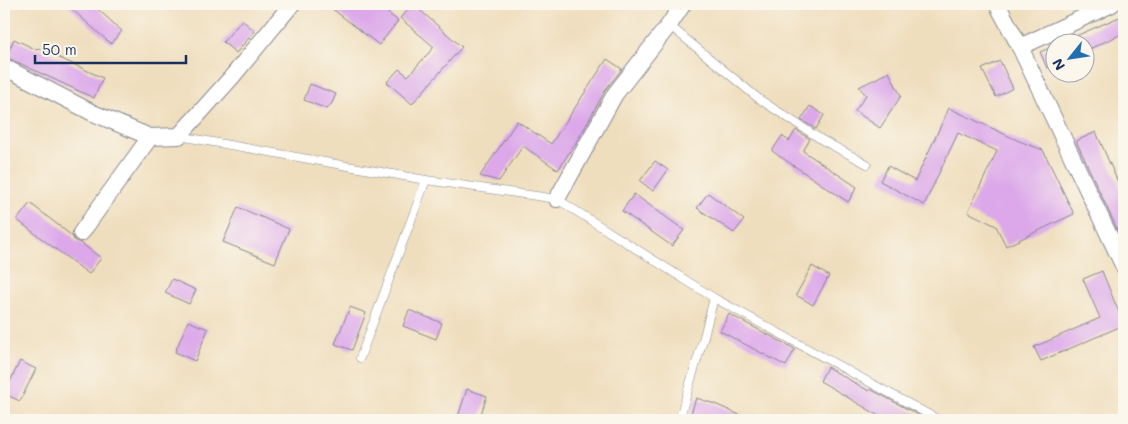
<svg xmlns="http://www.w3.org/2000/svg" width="1128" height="424" font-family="Mali,sans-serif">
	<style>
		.building { fill: #dca8ea }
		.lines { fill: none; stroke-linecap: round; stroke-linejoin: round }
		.service-casing { stroke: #85868e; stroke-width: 9 }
		.minor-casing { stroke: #85868e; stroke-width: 18 }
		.service { stroke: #fff; stroke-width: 8 }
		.minor { stroke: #fff; stroke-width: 16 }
	</style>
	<rect width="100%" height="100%" fill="#fbf7ec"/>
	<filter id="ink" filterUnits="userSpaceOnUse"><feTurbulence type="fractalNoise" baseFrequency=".02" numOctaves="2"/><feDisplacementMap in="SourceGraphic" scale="10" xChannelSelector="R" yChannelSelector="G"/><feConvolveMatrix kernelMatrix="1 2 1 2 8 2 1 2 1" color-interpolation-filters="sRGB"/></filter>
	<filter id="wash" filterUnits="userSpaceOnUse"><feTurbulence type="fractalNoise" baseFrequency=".0096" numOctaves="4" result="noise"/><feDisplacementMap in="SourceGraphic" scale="20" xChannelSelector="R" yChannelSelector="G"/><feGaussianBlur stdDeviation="1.12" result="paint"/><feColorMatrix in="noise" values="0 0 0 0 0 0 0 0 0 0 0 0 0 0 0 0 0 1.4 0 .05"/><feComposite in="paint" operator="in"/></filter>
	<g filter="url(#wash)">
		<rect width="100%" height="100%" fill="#efdebd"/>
		<g id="blocks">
			<g class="building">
				<polygon points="66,4 92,4 122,31 111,44"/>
				<polygon points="326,4 376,4 398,21 379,45"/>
				<polygon points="413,4 462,47 412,104 387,82 399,69 408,76 434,47 400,18"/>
				<polygon points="1124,15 1124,33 1087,50 1086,50 1086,42 1062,42"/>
				<polygon points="242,20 255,31 236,53 223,42"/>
				<polygon points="14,39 37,50 38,48 103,78 94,98 6,57"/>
				<polygon points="1056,45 1056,64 1047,68 1040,52"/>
				<polygon points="607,59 622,69 606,89 580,136 558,170 523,146 499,181 480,176 517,121 551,144"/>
				<polygon points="1000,61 1013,88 996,97 982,69"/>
				<polygon points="889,72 901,96 880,128 855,111 866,95 859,87"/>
				<polygon points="310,84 336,94 332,103 327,109 304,100"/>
				<polygon points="810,106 824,115 816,129 801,120"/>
				<polygon points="949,108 1019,141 1043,150 1074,214 1006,246 996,226 968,212 997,151 958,133 924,205 880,181 888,166 915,181"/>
				<polygon points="796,130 810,139 803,151 857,187 848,202 772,151 782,136 789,141"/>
				<polygon points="1096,132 1124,196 1124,244 1076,141"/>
				<polygon points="655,161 668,170 653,191 640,181"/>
				<polygon points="708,193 744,220 734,233 697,208"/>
				<polygon points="634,194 684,230 672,246 622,211"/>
				<polygon points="30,203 72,236 75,241 81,243 101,258 89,274 17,220"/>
				<polygon points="238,207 289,229 275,263 223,242"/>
				<polygon points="812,266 829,276 813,305 796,295"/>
				<polygon points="1102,271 1124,325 1041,361 1034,347 1100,318 1083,279"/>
				<polygon points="172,279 196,290 189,304 165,293"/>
				<polygon points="350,307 366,313 352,350 335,344"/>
				<polygon points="409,310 442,323 436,339 403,326"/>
				<polygon points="729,314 795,349 786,366 720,331"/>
				<polygon points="188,321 208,329 195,361 175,352"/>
				<polygon points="20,361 36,369 20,401 4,394"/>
				<polygon points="827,367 869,391 870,389 928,420 886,420 820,381"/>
				<polygon points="467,389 487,396 479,420 457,420"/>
				<polygon points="696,398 715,404 751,420 689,420"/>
			</g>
		</g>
	</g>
	<g filter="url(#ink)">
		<use href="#blocks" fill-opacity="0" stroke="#85868e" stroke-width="1"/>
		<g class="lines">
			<defs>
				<g id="service">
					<polyline points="669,25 759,99 822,140 867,164"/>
					<polyline points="179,136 426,180 557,199 714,298 939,420"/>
					<polyline points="360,358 426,180"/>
					<polyline points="679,420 703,340 714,298"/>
				</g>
				<g id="minor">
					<polyline points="997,4 1020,47 1124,267"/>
					<polyline points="1020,47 1112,4"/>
					<polyline points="4,67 93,113 150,137 179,136 231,78 292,4"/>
					<polyline points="557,199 615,94 669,25 683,4"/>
					<polyline points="81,233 150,137"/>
				</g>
			</defs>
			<use href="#service" class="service-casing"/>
			<use href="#minor" class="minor-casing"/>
			<use href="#service" class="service"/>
			<use href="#minor" class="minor"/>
		</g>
	</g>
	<rect width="1128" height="424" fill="none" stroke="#fbf7ec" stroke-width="20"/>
	<g transform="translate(1070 58) rotate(240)"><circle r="24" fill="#fbf7ec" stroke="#a1a7b3"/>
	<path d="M0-4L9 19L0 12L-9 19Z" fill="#1f6fb2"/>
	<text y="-8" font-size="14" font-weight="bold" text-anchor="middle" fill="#1b2f5e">N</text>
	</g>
	<path d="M35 55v8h151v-8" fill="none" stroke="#1b2f5e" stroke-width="2.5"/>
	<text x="42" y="55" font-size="15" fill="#1b2f5e" stroke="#fbf7ec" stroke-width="4" paint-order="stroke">50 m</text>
</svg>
